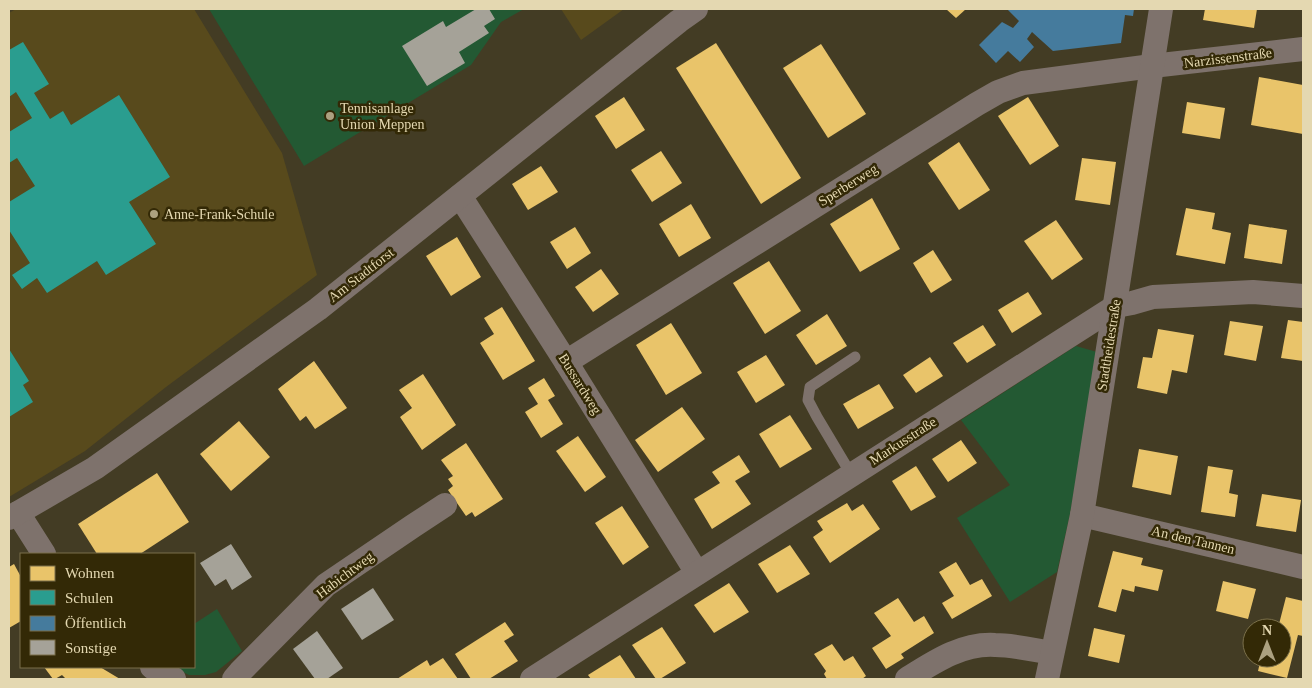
<svg xmlns="http://www.w3.org/2000/svg" width="1312" height="688" font-family="Georgia,serif">
	<style>
		.built { fill: #584a1c }
		.green { fill: #235933 }
		.homes { fill: #e9c46a }
		.schools { fill: #2a9d8f }
		.public { fill: #457b9d }
		.building { fill: #a5a298 }
		.lines { fill: none; stroke-linecap: round; stroke-linejoin: round }
		.service { stroke: #7e726c; stroke-width: 11 }
		.minor { stroke: #7e726c; stroke-width: 24 }
		.poi-dot { fill: #aca180; stroke: #332906; stroke-width: 2 }
		.labels { text-anchor: middle; dominant-baseline: central; stroke-width: 5; stroke-linejoin: round; paint-order: stroke }
		.street-label { font-size: 14px; fill: #e4d8b1; stroke: #332906 }
		.poi-label { font-size: 14px; fill: #e4d8b1; stroke: #332906; text-anchor: start }
	</style>
	<rect width="100%" height="100%" fill="#433c24"/>
	<g class="built">
		<polygon points="16,9 194,9 282,153 317,275 166,387 85,451 9,497 9,13"/>
		<polygon points="561,9 624,9 581,40"/>
	</g>
	<g class="green">
		<polygon points="209,9 524,9 501,22 471,65 304,166"/>
		<polygon points="1076,346 1097,352 1070,514 1057,572 1010,602 957,518 1010,485 961,420"/>
		<polygon points="217,609 242,651 216,672 205,675 189,675 173,667 194,667 194,624"/>
	</g>
	<g class="homes">
		<polygon points="946,9 966,9 956,18"/>
		<polygon points="1205,9 1257,9 1254,28 1203,20"/>
		<polygon points="716,43 801,178 761,204 676,68"/>
		<polygon points="821,44 866,114 828,138 783,68"/>
		<polygon points="1259,77 1303,85 1303,134 1251,125"/>
		<polygon points="624,97 645,130 616,149 595,116"/>
		<polygon points="1028,97 1059,146 1030,165 998,116"/>
		<polygon points="1187,102 1225,108 1220,139 1182,133"/>
		<polygon points="959,142 990,190 959,210 928,163"/>
		<polygon points="661,151 682,183 652,202 631,170"/>
		<polygon points="1082,158 1116,162 1110,205 1075,200"/>
		<polygon points="541,166 558,192 528,210 512,184"/>
		<polygon points="872,198 900,249 860,272 830,224"/>
		<polygon points="691,204 711,238 679,257 659,224"/>
		<polygon points="1186,208 1215,213 1212,229 1231,233 1225,264 1176,255"/>
		<polygon points="1056,220 1083,259 1052,280 1024,241"/>
		<polygon points="1249,224 1287,230 1282,264 1244,258"/>
		<polygon points="575,227 591,253 567,269 550,242"/>
		<polygon points="457,237 481,277 451,296 426,256"/>
		<polygon points="933,250 952,280 931,293 913,263"/>
		<polygon points="769,261 801,311 765,334 733,283"/>
		<polygon points="601,269 619,294 593,312 575,287"/>
		<polygon points="1028,292 1042,314 1012,333 998,310"/>
		<polygon points="502,307 535,361 503,380 480,343 494,334 484,318"/>
		<polygon points="827,314 847,346 816,365 796,335"/>
		<polygon points="1288,320 1303,322 1303,361 1281,358"/>
		<polygon points="1230,321 1263,326 1256,361 1224,355"/>
		<polygon points="671,323 702,373 666,395 636,345"/>
		<polygon points="983,325 996,345 967,363 953,343"/>
		<polygon points="1158,329 1194,335 1187,373 1172,370 1167,394 1137,388 1143,357 1152,358"/>
		<polygon points="766,355 785,385 756,403 737,372"/>
		<polygon points="930,357 943,376 916,393 903,375"/>
		<polygon points="314,361 347,408 315,429 306,416 300,421 278,389"/>
		<polygon points="423,374 456,425 422,450 400,417 412,408 399,390"/>
		<polygon points="544,378 555,396 548,400 563,424 541,438 525,412 538,404 528,388"/>
		<polygon points="879,384 894,408 858,429 843,404"/>
		<polygon points="682,407 705,439 658,472 635,440"/>
		<polygon points="790,415 812,449 780,468 759,434"/>
		<polygon points="239,421 270,457 231,491 200,454"/>
		<polygon points="578,436 606,477 585,492 556,451"/>
		<polygon points="961,440 977,463 948,482 932,459"/>
		<polygon points="466,443 503,499 475,517 472,512 466,516 448,490 453,486 448,479 453,476 441,460"/>
		<polygon points="1139,449 1178,456 1171,495 1132,487"/>
		<polygon points="739,455 750,472 735,481 751,504 712,529 694,499 720,483 712,472"/>
		<polygon points="916,466 936,497 911,511 892,481"/>
		<polygon points="1208,466 1233,470 1229,493 1238,495 1235,517 1201,512"/>
		<polygon points="157,473 189,522 140,554 97,554 78,524"/>
		<polygon points="1262,494 1301,500 1296,532 1256,526"/>
		<polygon points="847,503 852,511 863,504 880,529 830,563 813,537 823,530 817,521"/>
		<polygon points="622,506 649,547 623,565 595,523"/>
		<polygon points="790,545 810,574 777,593 758,564"/>
		<polygon points="1113,551 1143,558 1141,565 1163,570 1158,591 1135,586 1134,592 1122,589 1116,612 1098,607"/>
		<polygon points="956,562 970,585 982,579 992,596 952,619 942,603 954,596 939,572"/>
		<polygon points="14,564 21,577 21,621 9,628 9,567"/>
		<polygon points="1223,581 1256,589 1248,619 1216,611"/>
		<polygon points="729,583 749,612 714,633 694,605"/>
		<polygon points="1286,597 1303,601 1303,636 1298,635 1287,678 1258,671 1261,658 1282,658 1282,628 1278,628"/>
		<polygon points="898,598 914,622 924,616 934,633 901,654 904,658 886,669 872,648 891,636 874,613"/>
		<polygon points="505,622 514,635 504,641 518,661 489,679 471,679 455,654"/>
		<polygon points="662,627 686,663 660,679 656,679 632,645"/>
		<polygon points="1094,628 1125,635 1119,663 1088,656"/>
		<polygon points="832,644 844,661 853,656 866,676 862,679 827,679 824,674 826,671 814,654"/>
		<polygon points="620,655 636,679 591,679 588,675"/>
		<polygon points="443,658 458,679 397,679 427,660 430,666"/>
		<polygon points="44,667 100,667 120,679 66,679 62,675 55,679 53,679"/>
	</g>
	<g class="schools">
		<polygon points="23,42 49,84 34,93 50,119 63,111 71,125 119,95 170,177 129,202 156,244 106,275 97,261 47,293 37,278 22,289 12,275 30,263 9,230 9,202 35,186 17,158 9,163 9,132 32,118 16,92 9,97 9,50"/>
		<polygon points="9,349 29,381 23,385 33,402 9,417"/>
	</g>
	<polygon class="public" points="1007,9 1134,9 1133,16 1125,15 1121,43 1053,51 1032,32 1027,39 1034,47 1020,62 1008,51 996,63 979,45 1002,22 1013,28 1019,21"/>
	<g class="building">
		<polygon points="476,9 489,9 495,19 484,26 489,33 459,52 465,63 427,86 402,46 443,21 446,27"/>
		<polygon points="231,544 252,577 232,590 226,579 215,586 200,563"/>
		<polygon points="373,588 394,620 362,640 341,609"/>
		<polygon points="317,631 343,668 327,679 315,679 293,649"/>
	</g>
	<g class="lines">
		<polyline class="service" points="851,474 817,417 808,400 810,387 855,357"/>
		<g class="minor">
			<polyline points="460,196 566,362 697,573"/>
			<polyline points="566,362 977,104 998,92 1023,83 1152,66 1303,49"/>
			<polyline points="18,513 44,554"/>
			<polyline points="1082,515 1303,567"/>
			<polyline points="9,518 95,468 318,309 679,21 696,9"/>
			<polyline points="152,667 164,675 174,679"/>
			<polyline points="234,679 240,672 326,585 413,526 445,505"/>
			<polyline points="532,679 1116,306 1132,303 1153,297 1253,292 1303,296"/>
			<path d="M907 679C934 662 962 643 995 645 1014 645 1034 650 1052 653"/>
			<polyline points="1047,679 1082,515 1161,9"/>
		</g>
	</g>
	<g class="poi-dot">
		<circle cx="330" cy="116" r="5"/>
		<circle cx="154" cy="214" r="5"/>
	</g>
	<g class="labels">
		<g class="street-label">
			<text transform="translate(1228 58) rotate(-7)">Narzissenstraße</text>
			<text transform="translate(848 185) rotate(-32)">Sperberweg</text>
			<text transform="translate(361 275) rotate(-38)">Am Stadtforst</text>
			<text transform="translate(1109 345) rotate(-81)">Stadtheidestraße</text>
			<text transform="translate(580 384) rotate(58)">Bussardweg</text>
			<text transform="translate(903 441) rotate(-33)">Markusstraße</text>
			<text transform="translate(1193 540) rotate(13)">An den Tannen</text>
			<text transform="translate(345 575) rotate(-37)">Habichtweg</text>
		</g>
		<g class="poi-label">
			<text x="340" y="108">Tennisanlage<tspan x="340" dy="16">Union Meppen</tspan></text>
			<text x="164" y="214">Anne-Frank-Schule</text>
		</g>
	</g>
	<rect width="1312" height="688" fill="none" stroke="#e4d8b1" stroke-width="20"/>
	<rect x="20" y="553" width="175" height="115" fill="#332906" stroke="#7a6f4a"/>
	<rect x="30" y="566" width="25" height="15" fill="#e9c46a" stroke="#7a6f4a"/>
	<text x="65" y="578" font-size="15" fill="#e4d8b1">Wohnen</text>
	<rect x="30" y="590" width="25" height="15" fill="#2a9d8f" stroke="#7a6f4a"/>
	<text x="65" y="603" font-size="15" fill="#e4d8b1">Schulen</text>
	<rect x="30" y="616" width="25" height="15" fill="#457b9d" stroke="#7a6f4a"/>
	<text x="65" y="628" font-size="15" fill="#e4d8b1">Öffentlich</text>
	<rect x="30" y="640" width="25" height="15" fill="#a5a298" stroke="#7a6f4a"/>
	<text x="65" y="653" font-size="15" fill="#e4d8b1">Sonstige</text>
	<g transform="translate(1267 643)"><circle r="24" fill="#332906" stroke="#7a6f4a"/>
	<path d="M0-4L9 19L0 12L-9 19Z" fill="#aca180"/>
	<text y="-8" font-size="14" font-weight="bold" text-anchor="middle" fill="#e4d8b1">N</text>
	</g>
</svg>
